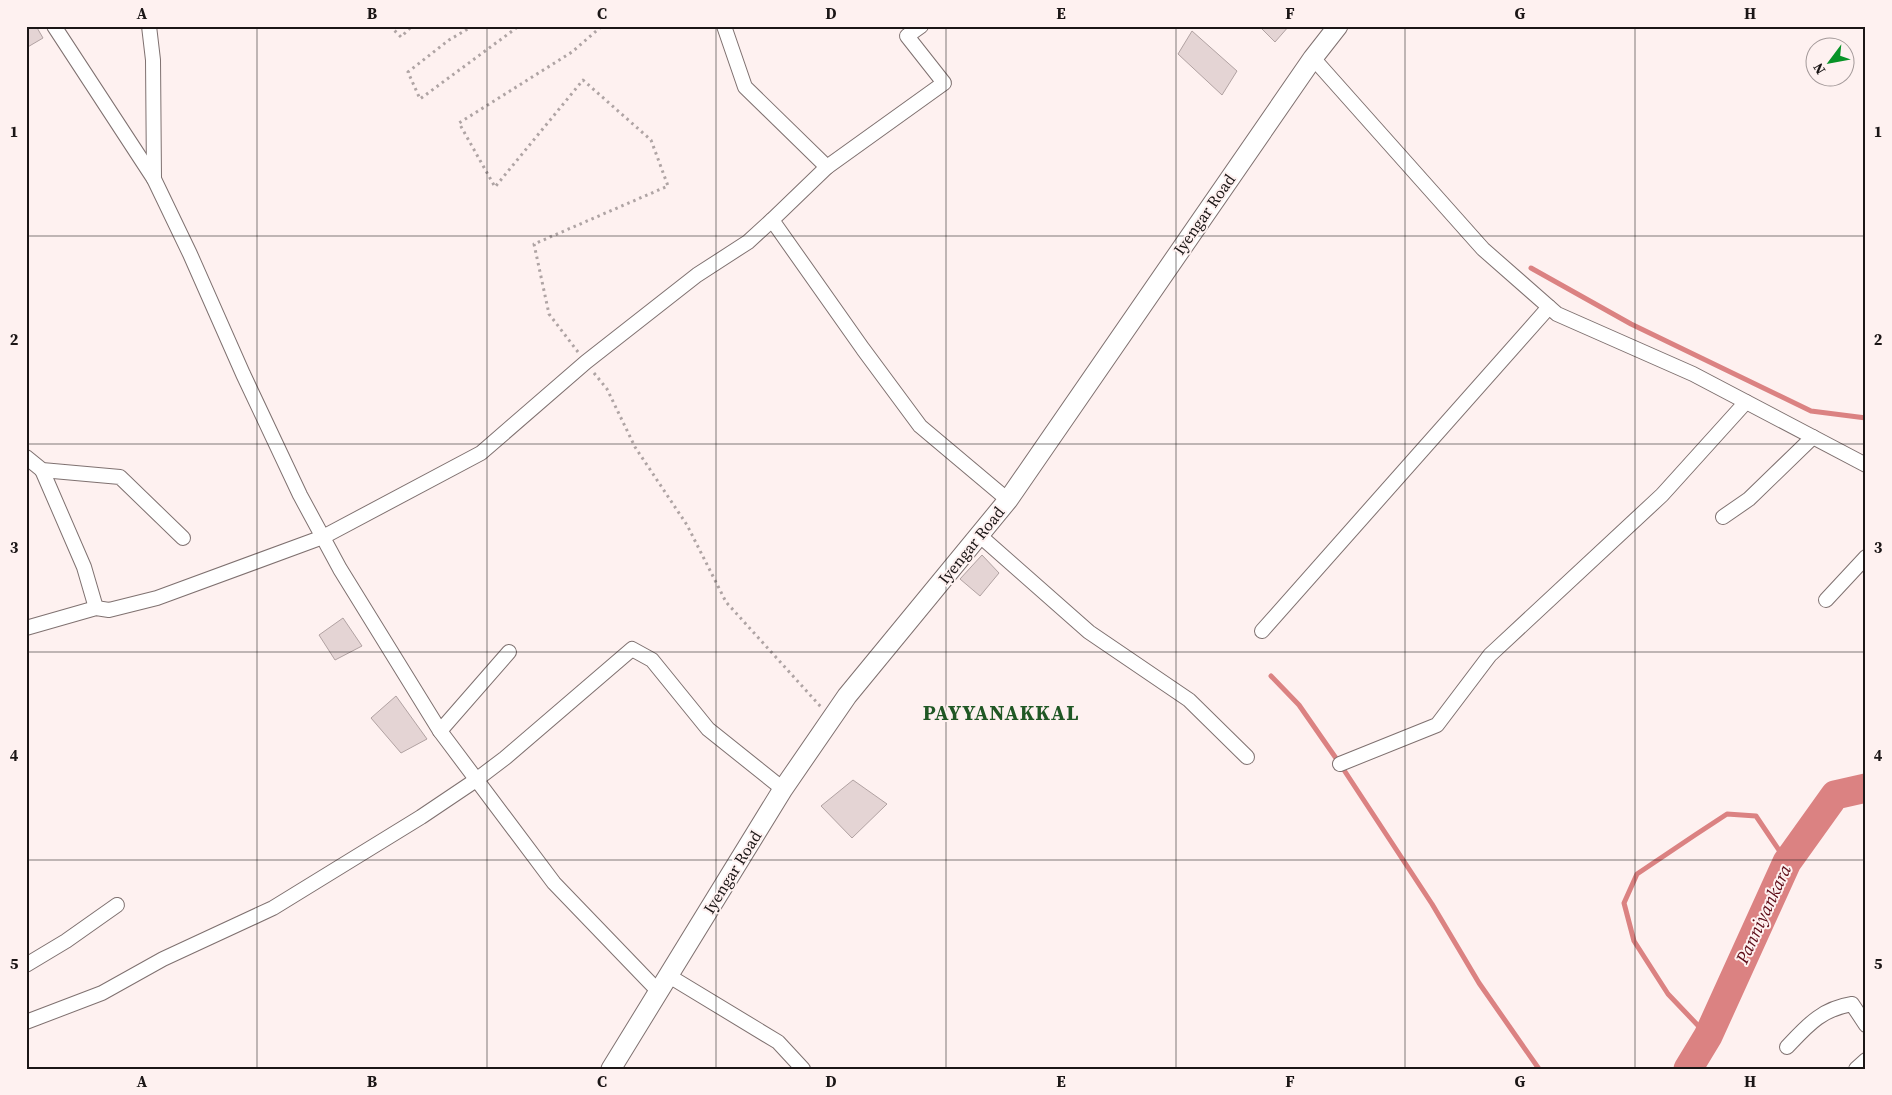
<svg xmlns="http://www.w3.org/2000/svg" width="1892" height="1095" font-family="'Source Serif 4',serif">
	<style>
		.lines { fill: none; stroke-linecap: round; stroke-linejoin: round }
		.stream { stroke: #db8282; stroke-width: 5 }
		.river { stroke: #db8282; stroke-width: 29 }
		.building { fill: #e4d4d4; stroke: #b1a2a2 }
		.street-casing { stroke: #7f7170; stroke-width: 16 }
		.secondary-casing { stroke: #7f7170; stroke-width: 21 }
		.path { stroke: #afa4a4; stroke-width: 3; stroke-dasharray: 2.5 4; stroke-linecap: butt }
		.street { stroke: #fff; stroke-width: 14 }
		.secondary { stroke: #fff; stroke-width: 19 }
		.grid { fill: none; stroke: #1b1616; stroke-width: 1; stroke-opacity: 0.55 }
		.labels { text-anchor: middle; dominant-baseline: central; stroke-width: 4; stroke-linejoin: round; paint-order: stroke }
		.street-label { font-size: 16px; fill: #1b1616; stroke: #fef1f0 }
		.water-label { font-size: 18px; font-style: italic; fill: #5d0b17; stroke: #fef1f0 }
		.district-label { font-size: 21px; font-weight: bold; letter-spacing: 1px; fill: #205724; stroke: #fef1f0 }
		.neatline { fill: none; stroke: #1b1616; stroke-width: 2 }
		.grid-label { font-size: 16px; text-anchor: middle; font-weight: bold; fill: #1b1616 }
	</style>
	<rect width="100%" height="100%" fill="#fef1f0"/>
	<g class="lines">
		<g class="stream">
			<polyline points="1531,268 1631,324 1811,411 1866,418"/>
			<polyline points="1271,676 1299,705 1340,764 1432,904 1479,983 1539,1069"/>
			<polyline points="1708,1036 1668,994 1634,941 1624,903 1637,874 1695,835 1727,814 1756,816 1787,862"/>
		</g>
		<polyline class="river" points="1688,1069 1708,1036 1787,862 1835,795 1866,788"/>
	</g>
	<g class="building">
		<polygon points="26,26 36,26 43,38 26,48"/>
		<polygon points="1259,26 1289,26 1275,42"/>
		<polygon points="1192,31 1237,71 1222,95 1178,54"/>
		<polygon points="982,555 999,573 980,596 960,579"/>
		<polygon points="343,618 362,646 335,660 319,635"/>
		<polygon points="396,696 427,739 401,753 371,718"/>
		<polygon points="853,780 887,804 852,838 821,806"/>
	</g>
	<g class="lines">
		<defs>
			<g id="street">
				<polyline points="54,26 154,179"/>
				<polyline points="149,26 153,60 154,179 190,254 243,374 300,495 340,569 440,731 554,883 659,992"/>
				<polyline points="724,26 745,87 827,167 772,220 863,349 920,426 1008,500"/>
				<polyline points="1313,58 1483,249 1557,314 1693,374 1866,465"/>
				<polyline points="827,167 944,83 907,36 921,26"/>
				<polyline points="26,457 42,470 120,477 183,538"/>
				<polyline points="42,470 84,567 96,608"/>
				<polyline points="1723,517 1749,499 1813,437"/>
				<polyline points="979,535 1089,632 1189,700 1247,757"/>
				<polyline points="1826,600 1866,557"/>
				<polyline points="26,628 96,608 109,610 157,598 323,537 481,453 586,362 697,275 748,242 772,220"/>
				<polyline points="1262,631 1549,307"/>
				<polyline points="440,731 509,652"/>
				<polyline points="1340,764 1437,725 1490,655 1662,495 1746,402"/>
				<polyline points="26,965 66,941 117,905"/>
				<polyline points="669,976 778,1042 803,1069"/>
				<polyline points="26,1022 102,993 163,959 273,908 421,817 476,780 505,758 632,649 652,660 708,729 783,789"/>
				<path d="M1787 1047C1807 1026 1821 1009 1852 1004L1866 1025"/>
				<polyline points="1856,1069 1866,1060"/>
			</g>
			<polyline id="secondary" points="611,1069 783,789 847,696 1008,500 1313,58 1338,26"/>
		</defs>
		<use href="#street" class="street-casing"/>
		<use href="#secondary" class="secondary-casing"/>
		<g class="path">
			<polyline points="390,26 401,37 412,26"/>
			<polyline points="473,26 449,40 408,72 420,99 519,26"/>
			<polyline points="578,352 549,314 534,244 668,186 651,140 583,80 495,187 459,123 572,52 602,26"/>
			<polyline points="594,373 607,389 635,447 687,525 726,602 821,707"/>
		</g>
		<use href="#street" class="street"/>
		<use href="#secondary" class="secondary"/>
	</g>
	<path class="grid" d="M257 26V1069M487 26V1069M716 26V1069M946 26V1069M1176 26V1069M1405 26V1069M1635 26V1069M26 236H1866M26 444H1866M26 652H1866M26 860H1866"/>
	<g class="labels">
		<g class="street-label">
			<text transform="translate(1204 214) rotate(-55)">Iyengar Road</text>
			<text transform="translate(971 545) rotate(-51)">Iyengar Road</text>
			<text transform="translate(732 872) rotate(-58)">Iyengar Road</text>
		</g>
		<g class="water-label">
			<text transform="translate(1763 914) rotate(-65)">Panniyankara</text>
		</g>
		<g class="district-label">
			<text x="1001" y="712">PAYYANAKKAL</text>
		</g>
	</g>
	<rect width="1892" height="1095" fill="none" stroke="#fef1f0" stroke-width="55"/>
	<g transform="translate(1830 62) rotate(238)"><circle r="24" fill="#fef1f0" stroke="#a39999"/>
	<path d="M0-4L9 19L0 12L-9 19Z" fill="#089327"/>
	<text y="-8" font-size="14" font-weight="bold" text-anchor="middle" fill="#1b1616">N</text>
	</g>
	<rect x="28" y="28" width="1836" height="1040" class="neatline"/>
	<g class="grid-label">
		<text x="142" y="19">A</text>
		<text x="372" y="19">B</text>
		<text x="602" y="19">C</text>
		<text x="831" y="19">D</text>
		<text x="1061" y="19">E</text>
		<text x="1290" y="19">F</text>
		<text x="1520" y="19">G</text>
		<text x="1750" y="19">H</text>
		<text x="14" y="137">1</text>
		<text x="1878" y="137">1</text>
		<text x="14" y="345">2</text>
		<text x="1878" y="345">2</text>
		<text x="14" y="553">3</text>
		<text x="1878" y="553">3</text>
		<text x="14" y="761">4</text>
		<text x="1878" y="761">4</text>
		<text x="14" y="969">5</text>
		<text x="1878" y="969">5</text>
		<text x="142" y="1087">A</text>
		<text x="372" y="1087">B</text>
		<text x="602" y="1087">C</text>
		<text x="831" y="1087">D</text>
		<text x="1061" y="1087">E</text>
		<text x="1290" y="1087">F</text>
		<text x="1520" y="1087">G</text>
		<text x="1750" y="1087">H</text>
	</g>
</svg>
